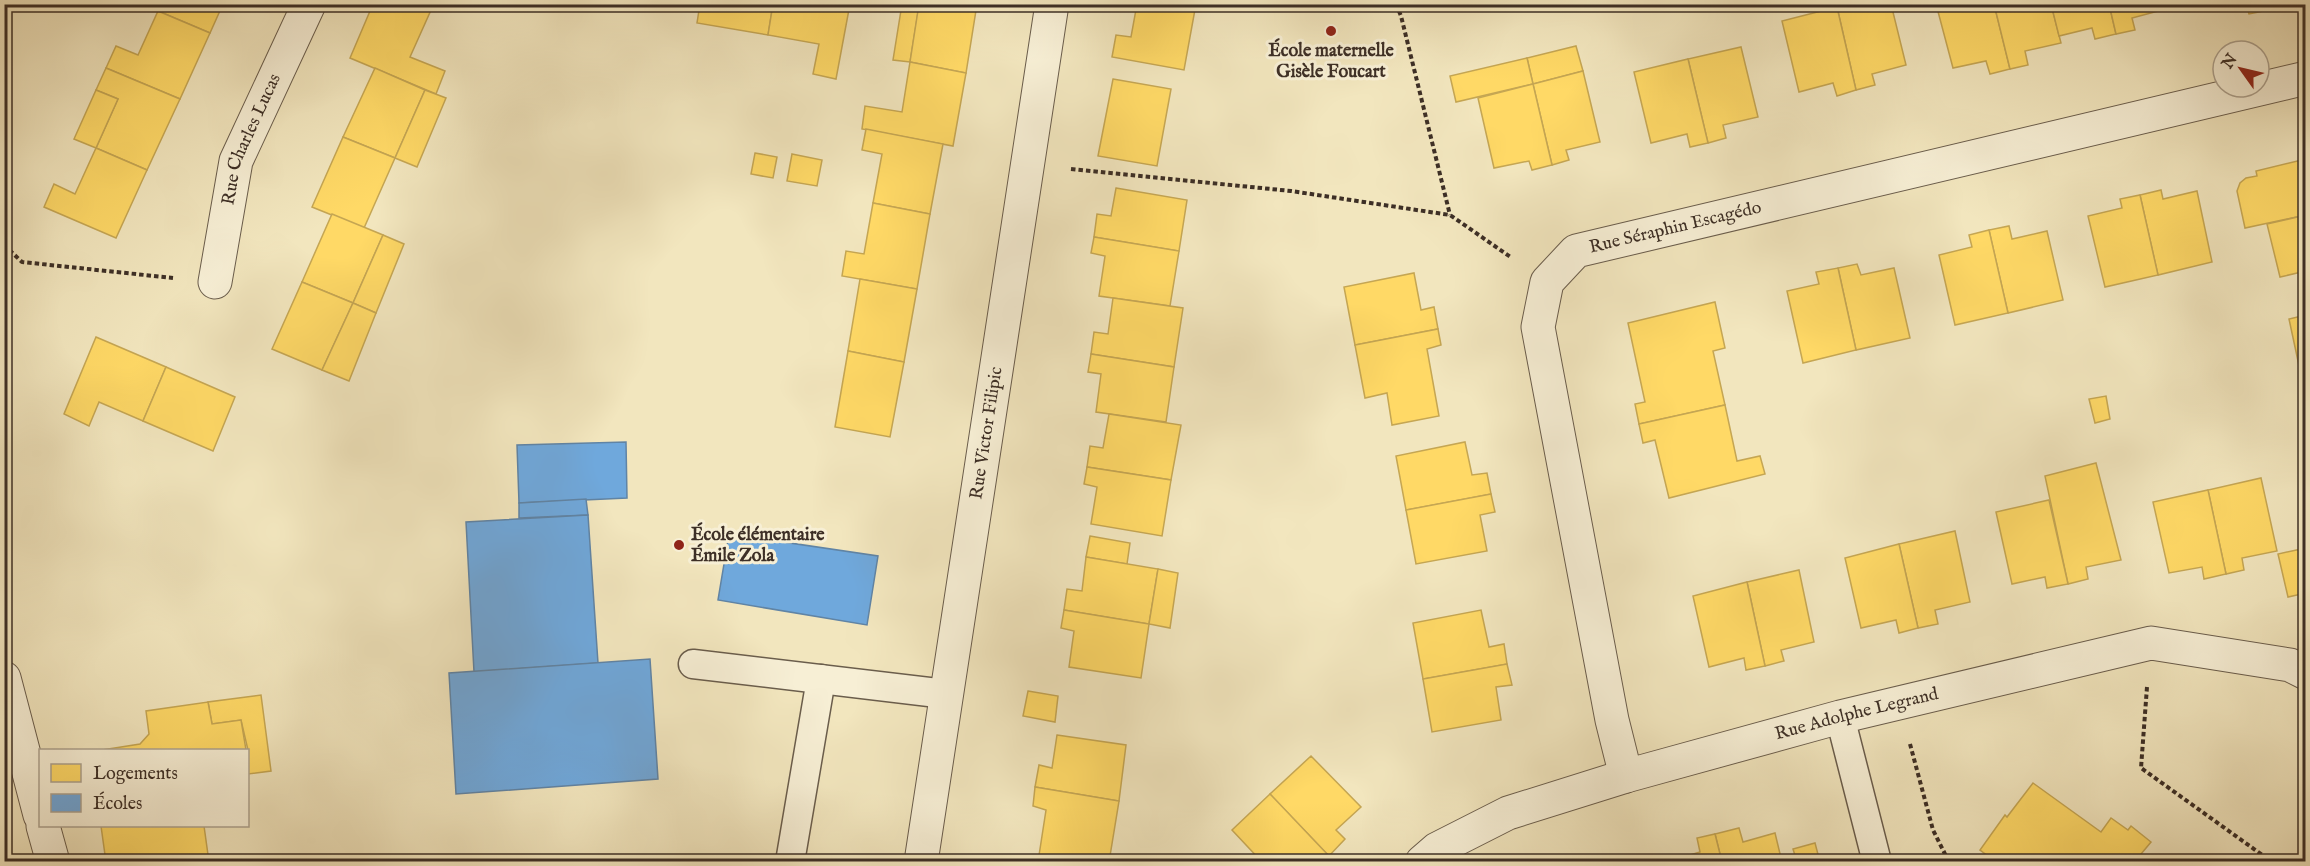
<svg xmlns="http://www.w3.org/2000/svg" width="2310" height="866" font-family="'IM FELL English',serif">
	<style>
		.homes { fill: #ffd966; stroke: #c5a653; stroke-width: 1.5 }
		.schools { fill: #6fa8dc; stroke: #6084a5; stroke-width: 1.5 }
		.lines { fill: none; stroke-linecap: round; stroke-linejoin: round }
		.service-casing { stroke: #6a5d4c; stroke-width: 31 }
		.minor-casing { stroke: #6a5d4c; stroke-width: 35 }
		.path { stroke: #3d2f26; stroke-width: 4; stroke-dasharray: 4.5 3; stroke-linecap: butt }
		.service { stroke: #f7efd5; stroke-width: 28 }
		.minor { stroke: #f7efd5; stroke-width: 33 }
		.poi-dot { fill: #8f2418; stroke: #f7efd5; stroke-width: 2 }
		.labels { text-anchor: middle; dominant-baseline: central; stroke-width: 6; stroke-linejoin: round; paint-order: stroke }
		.poi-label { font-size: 18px; font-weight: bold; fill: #3d2f26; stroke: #f7efd5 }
		.street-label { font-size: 18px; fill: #3d2f26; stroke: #f7efd5 }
	</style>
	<rect width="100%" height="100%" fill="#f2e6be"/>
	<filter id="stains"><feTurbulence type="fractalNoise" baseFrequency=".00333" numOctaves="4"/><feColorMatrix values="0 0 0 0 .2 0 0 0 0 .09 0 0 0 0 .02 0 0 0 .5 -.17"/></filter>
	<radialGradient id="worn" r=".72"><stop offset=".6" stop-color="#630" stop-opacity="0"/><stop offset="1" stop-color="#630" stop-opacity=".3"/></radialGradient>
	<g class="homes">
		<polygon points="161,4 223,4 210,33 158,11"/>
		<polygon points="373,4 419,4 431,10 410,57 445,71 436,94 350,58"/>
		<polygon points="419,4 433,4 431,10"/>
		<polygon points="700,4 773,4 768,35 697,23"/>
		<polygon points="773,4 850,4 836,79 813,74 819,44 768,35"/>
		<polygon points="902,4 919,6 910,62 893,60"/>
		<polygon points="919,4 977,4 966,73 910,62"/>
		<polygon points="1137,4 1196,4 1184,70 1112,57 1116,35 1131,37"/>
		<polygon points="1845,4 1891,4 1906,65 1872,74 1875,85 1856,90 1837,7"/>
		<polygon points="1936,4 1994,4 2010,69 1990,74 1986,61 1953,68"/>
		<polygon points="1994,4 2051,4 2061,43 2025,51 2028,65 2010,69"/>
		<polygon points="2051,4 2109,4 2116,34 2095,39 2092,28 2059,36"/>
		<polygon points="2109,4 2165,4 2166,9 2132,18 2135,30 2116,34"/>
		<polygon points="2210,4 2243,4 2211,11"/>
		<polygon points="2246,4 2267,4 2269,10 2249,14"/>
		<polygon points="2267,4 2287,4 2287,6 2269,10"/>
		<polygon points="1837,7 1856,90 1837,96 1833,83 1799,92 1782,21"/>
		<polygon points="158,11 210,33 180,99 106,68 116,46 138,55"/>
		<polygon points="1576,46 1583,71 1533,84 1527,58"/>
		<polygon points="1741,47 1758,117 1723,125 1726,138 1708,143 1688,59"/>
		<polygon points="1527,58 1533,84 1456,102 1450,76"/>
		<polygon points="1688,59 1708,143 1690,147 1687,134 1651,143 1634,72"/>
		<polygon points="910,62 966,73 953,146 862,129 865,106 902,112"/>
		<polygon points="106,68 180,99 147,170 96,148 118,99 96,90"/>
		<polygon points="375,68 425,90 395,158 343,137"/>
		<polygon points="1583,71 1600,142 1566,150 1569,160 1552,165 1533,84"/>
		<polygon points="1113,79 1171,89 1157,166 1098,156"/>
		<polygon points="1533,84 1552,165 1532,170 1529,161 1494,168 1478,98"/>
		<polygon points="96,90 118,99 96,148 74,139"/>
		<polygon points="425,90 446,98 417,167 395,158"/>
		<polygon points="866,129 943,144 930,214 873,203 882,154 862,150"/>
		<polygon points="343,137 395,158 364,228 312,207"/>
		<polygon points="96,148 147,170 116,238 44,207 54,184 75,194"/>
		<polygon points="755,153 777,157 773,178 751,174"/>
		<polygon points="792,154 822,160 817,186 787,181"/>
		<polygon points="2306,159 2306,215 2245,228 2237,191 2240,183 2246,178 2257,176 2256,171"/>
		<polygon points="1116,188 1187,200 1179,251 1094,237 1097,214 1111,216"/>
		<polygon points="2161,190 2163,199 2197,191 2212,262 2158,275 2140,195"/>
		<polygon points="2140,195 2158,275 2105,287 2088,216 2122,208 2120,199"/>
		<polygon points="873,203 930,214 917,289 842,276 846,251 864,254"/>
		<polygon points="332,214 383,235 353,303 302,282"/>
		<polygon points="2306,215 2306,271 2280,277 2267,224"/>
		<polygon points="2009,226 2012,239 2047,231 2063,300 2008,313 1989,230"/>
		<polygon points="1989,230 2008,313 1955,325 1939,255 1972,247 1969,235"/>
		<polygon points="383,235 404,244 376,313 353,303"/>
		<polygon points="1094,237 1179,251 1170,306 1099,296 1105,256 1091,253"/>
		<polygon points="1857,264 1861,275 1894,268 1910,338 1856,350 1838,268"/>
		<polygon points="1838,268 1856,350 1803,363 1787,291 1819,284 1816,272"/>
		<polygon points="1414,273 1421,310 1434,307 1438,329 1355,345 1344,287"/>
		<polygon points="860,279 917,289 904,362 848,351"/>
		<polygon points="302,282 353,303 322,370 272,349"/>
		<polygon points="1113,298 1183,308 1174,367 1091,354 1094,332 1108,334"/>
		<polygon points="1715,302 1725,348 1713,351 1725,405 1639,424 1635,404 1645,402 1628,323"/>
		<polygon points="353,303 376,313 349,381 322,370"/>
		<polygon points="2306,315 2306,374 2301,375 2289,319"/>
		<polygon points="1438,329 1441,345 1427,349 1439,416 1392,425 1387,393 1365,398 1355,345"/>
		<polygon points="96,337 166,367 143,421 99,402 89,426 64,414"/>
		<polygon points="848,351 904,362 890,437 835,427"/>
		<polygon points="1091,354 1174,367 1166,422 1096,412 1101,374 1088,372"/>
		<polygon points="166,367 235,397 213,451 143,421"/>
		<polygon points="2306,374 2306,394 2301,375"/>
		<polygon points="2106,396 2110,419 2095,423 2089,399"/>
		<polygon points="1725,405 1737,461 1760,456 1765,474 1669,498 1655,440 1643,443 1639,424"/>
		<polygon points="1109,414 1181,425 1171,480 1087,467 1090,446 1103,448"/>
		<polygon points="1465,442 1472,475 1487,473 1491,494 1406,510 1396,456"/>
		<polygon points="2096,463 2121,560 2086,567 2088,579 2068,584 2045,476"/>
		<polygon points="1087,467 1171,480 1162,536 1091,524 1097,487 1084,484"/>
		<polygon points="2261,478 2277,551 2242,558 2244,570 2226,574 2208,490"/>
		<polygon points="2208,490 2226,574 2204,579 2202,567 2169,573 2153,502"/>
		<polygon points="1491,494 1495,512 1480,515 1487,551 1416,564 1406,510"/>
		<polygon points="2049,500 2068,584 2047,588 2045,577 2012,584 1996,512"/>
		<polygon points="1955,531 1970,602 1935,610 1938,624 1918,628 1899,544"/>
		<polygon points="1090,536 1130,543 1127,564 1086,557"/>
		<polygon points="1899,544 1918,628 1899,633 1896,620 1861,628 1845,558"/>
		<polygon points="2306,548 2306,593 2288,597 2278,554"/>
		<polygon points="1086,557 1158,569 1149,624 1064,610 1067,589 1082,591"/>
		<polygon points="1158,569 1178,573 1170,628 1149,624"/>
		<polygon points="1799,570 1814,642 1781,650 1784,661 1765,666 1747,582"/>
		<polygon points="1747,582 1765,666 1746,670 1744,658 1709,667 1693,596"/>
		<polygon points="1064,610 1149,624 1141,678 1069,667 1074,631 1061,628"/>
		<polygon points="1481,610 1489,647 1504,644 1507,664 1423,679 1413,623"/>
		<polygon points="1507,664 1512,685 1496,687 1501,720 1432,732 1423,679"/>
		<polygon points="1028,691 1058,696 1055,722 1023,716"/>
		<polygon points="261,695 271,771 248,774 248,750 241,720 212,724 208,702"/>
		<polygon points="208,702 212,724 241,720 246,750 102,750 140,744 149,734 146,711"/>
		<polygon points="1057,735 1126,745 1119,801 1035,787 1039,765 1052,768"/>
		<polygon points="1311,756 1361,807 1336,830 1345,839 1329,856 1270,794"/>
		<polygon points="2033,783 2101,832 2111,818 2128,830 2131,826 2151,842 2136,860 2139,862 1996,862 1980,850 2005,815 2007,817"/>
		<polygon points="1035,787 1119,801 1109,862 1038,862 1046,810 1033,806"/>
		<polygon points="1270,794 1329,856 1324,862 1309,862 1305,858 1301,862 1262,862 1232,830"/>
		<polygon points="101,826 204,826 209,862 106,862"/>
		<polygon points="1739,828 1743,842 1775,833 1782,862 1722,862 1715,834"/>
		<polygon points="1715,834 1722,862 1667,862 1700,852 1697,838"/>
		<polygon points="1815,843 1820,862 1797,862 1793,849"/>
	</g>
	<g class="schools">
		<polygon points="626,442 627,498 519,503 517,445"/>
		<polygon points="586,499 588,515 519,518 519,503"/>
		<polygon points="588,515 598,663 474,672 466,522"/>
		<polygon points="729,534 878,556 867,625 718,600"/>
		<polygon points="650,659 658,779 456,794 449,673"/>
	</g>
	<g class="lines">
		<defs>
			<g id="service">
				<polyline points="693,664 946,694"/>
				<polyline points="1840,717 1877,862"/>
				<polyline points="790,862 821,679"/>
			</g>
			<g id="minor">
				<path id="s1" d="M215 282 236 161 309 4"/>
				<polyline points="4,678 40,815"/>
				<path id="s2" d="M1626 776 1612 720 1538 327 1547 282 1576 251 2306 78"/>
				<polyline points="43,826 53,862"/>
				<path id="s3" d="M921 862 1052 4"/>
				<path id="s4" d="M1422 862 1437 849 1508 813 1626 776 1840 717 2151 643 2290 665 2306 673"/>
			</g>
		</defs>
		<use href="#service" class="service-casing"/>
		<use href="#minor" class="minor-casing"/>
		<g class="path">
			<polyline points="1396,4 1401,16 1450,215"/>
			<polyline points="1071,169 1291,191 1450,215 1512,258"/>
			<polyline points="4,245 22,262 173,278"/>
			<polyline points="2147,687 2141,768 2272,862"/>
			<polyline points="1910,744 1933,830 1949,862"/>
		</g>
		<use href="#service" class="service"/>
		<use href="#minor" class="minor"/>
	</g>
	<g class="poi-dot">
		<circle cx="1331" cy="31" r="6"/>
		<circle cx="679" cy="545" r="6"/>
	</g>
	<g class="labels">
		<g class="poi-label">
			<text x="1331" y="51">École maternelle<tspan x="1331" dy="21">Gisèle Foucart</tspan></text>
			<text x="691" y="535" text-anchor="start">École élémentaire<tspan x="691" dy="21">Émile Zola</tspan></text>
		</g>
		<g class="street-label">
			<text stroke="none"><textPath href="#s1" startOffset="148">Rue Charles Lucas</textPath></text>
			<text stroke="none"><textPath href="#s2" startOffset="648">Rue Séraphin Escagédo</textPath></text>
			<text stroke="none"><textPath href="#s3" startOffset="434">Rue Victor Filipic</textPath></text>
			<text stroke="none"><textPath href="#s4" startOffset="462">Rue Adolphe Legrand</textPath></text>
		</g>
	</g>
	<rect width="2310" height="866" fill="none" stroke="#f2e6be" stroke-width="24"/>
	<rect x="6" y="6" width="2298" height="854" fill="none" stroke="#3d2f26" stroke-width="3"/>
	<rect x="12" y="12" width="2286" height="842" fill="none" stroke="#3d2f26" stroke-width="1.5"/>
	<rect x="39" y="749" width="210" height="78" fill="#f7efd5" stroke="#ada28f" stroke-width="1.5"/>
	<rect x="51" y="764" width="30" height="18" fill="#ffd966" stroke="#ada28f" stroke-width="1.5"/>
	<text x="93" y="779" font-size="18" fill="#3d2f26">Logements</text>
	<rect x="51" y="794" width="30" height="18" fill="#6fa8dc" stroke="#ada28f" stroke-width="1.5"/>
	<text x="93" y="809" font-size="18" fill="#3d2f26">Écoles</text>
	<g transform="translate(2241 69) rotate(304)"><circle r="28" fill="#f7efd5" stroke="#ada28f" stroke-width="1.5"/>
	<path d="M0-4.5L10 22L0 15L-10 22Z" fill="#8f2418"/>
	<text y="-9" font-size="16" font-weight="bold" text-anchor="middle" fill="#3d2f26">N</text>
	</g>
	<rect width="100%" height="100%" filter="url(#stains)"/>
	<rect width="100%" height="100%" fill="url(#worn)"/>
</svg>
